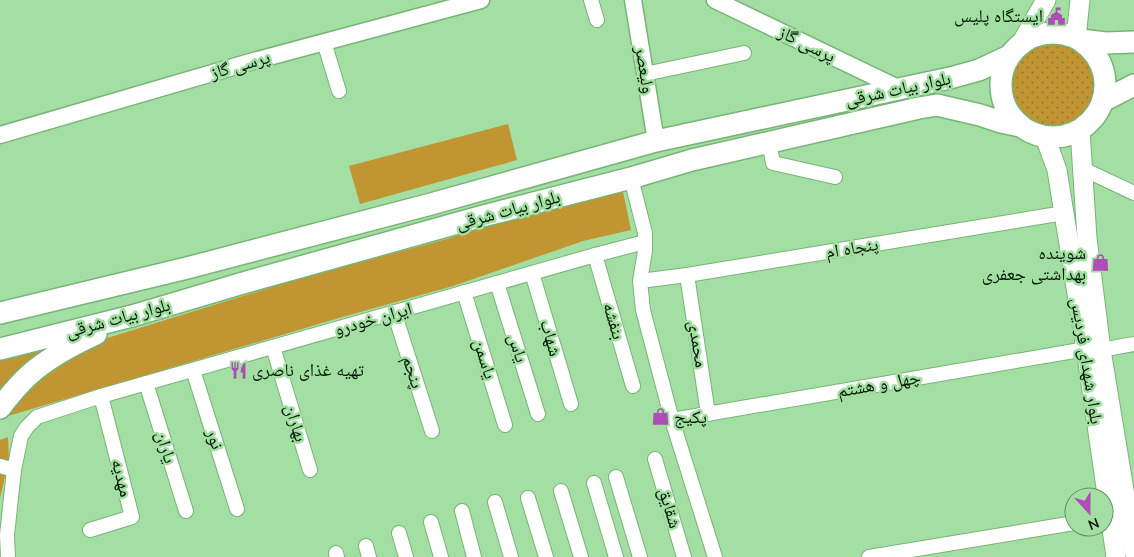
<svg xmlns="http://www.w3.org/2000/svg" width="1134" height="557" font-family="'Nunito Sans','Noto Naskh Arabic',sans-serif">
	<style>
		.grass { fill: url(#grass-dots) }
		.green { fill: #c09532 }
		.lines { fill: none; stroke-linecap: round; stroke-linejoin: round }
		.minor-casing { stroke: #78b378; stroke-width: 16 }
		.tertiary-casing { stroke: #78b378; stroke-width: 19 }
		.secondary-casing { stroke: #78b378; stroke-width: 21 }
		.primary-casing { stroke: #78b378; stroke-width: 24 }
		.minor { stroke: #fff; stroke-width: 14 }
		.tertiary { stroke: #fff; stroke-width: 16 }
		.secondary { stroke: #fff; stroke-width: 19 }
		.primary { stroke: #fff; stroke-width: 21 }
		.labels { text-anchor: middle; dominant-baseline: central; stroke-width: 5; stroke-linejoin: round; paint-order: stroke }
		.poi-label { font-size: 18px; fill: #021803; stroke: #a3dfa2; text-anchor: end }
		.street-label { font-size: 18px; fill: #021803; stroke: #a3dfa2 }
	</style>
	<defs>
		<pattern id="grass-dots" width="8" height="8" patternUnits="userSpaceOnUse" patternTransform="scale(1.25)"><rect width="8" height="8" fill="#c09532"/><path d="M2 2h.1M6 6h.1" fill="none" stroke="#9a7928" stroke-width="1.8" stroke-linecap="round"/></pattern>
	</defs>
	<rect width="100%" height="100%" fill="#a3dfa2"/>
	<circle class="grass" cx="1052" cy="86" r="47"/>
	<g class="green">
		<polygon points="508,124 517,160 360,204 349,166"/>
		<polygon points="623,192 631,230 583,241 453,286 339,318 8,416 3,414 13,401 57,363 104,339 305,277 447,239 512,217"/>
		<polygon points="56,346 0,393 0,359"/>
		<polygon points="8,437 9,459 0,498 0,440"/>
	</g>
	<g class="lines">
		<defs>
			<g id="minor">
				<polyline points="591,0 597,20"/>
				<polyline points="324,42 339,91"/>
				<polyline points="645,74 744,53"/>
				<polyline points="769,142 773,163 835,177"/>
				<polyline points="1083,169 1134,193"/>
				<polyline points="631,178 645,233 645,251 640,281 643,310 672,420 715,557"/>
				<polyline points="595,255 633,386"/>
				<polyline points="532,273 571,404"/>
				<polyline points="687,275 708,414"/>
				<polyline points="640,281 687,275 1064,213"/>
				<polyline points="497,283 538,414"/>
				<polyline points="464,292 505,425"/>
				<polyline points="394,312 432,431"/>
				<polyline points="273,347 310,470"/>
				<polyline points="1101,350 1134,344"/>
				<polyline points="193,370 237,509"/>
				<polyline points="146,383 186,511"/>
				<polyline points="672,420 1086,349"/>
				<polyline points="655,459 684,557"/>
				<polyline points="0,466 14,470"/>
				<polyline points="616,477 640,557"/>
				<polyline points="594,483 616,557"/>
				<polyline points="561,491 581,557"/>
				<polyline points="528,498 546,557"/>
				<polyline points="495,502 511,557"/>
				<polyline points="462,511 474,557"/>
				<polyline points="431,522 441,557"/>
				<polyline points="90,530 132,517 101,396"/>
				<polyline points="399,533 406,557"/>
				<polyline points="366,546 369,557"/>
				<polyline points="336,553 337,557"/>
				<polyline points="8,557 7,535 14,470 21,436 27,427 37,417 101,396 595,255 645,242"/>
				<polyline points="869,557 1074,523"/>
			</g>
			<g id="tertiary">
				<polyline points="633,0 656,141"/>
				<polyline points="715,0 900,89"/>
				<polyline points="0,135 250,62 481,0"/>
			</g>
			<g id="secondary">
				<polyline points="1076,38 1080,0"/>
				<polyline points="1022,42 1046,0"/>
				<polyline points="1080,130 1087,238 1101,350 1134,551"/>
				<polyline points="1045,137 1057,170 1086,349 1116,557"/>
			</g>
			<g id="primary">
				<circle cx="1053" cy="85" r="52"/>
				<polyline points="1081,40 1105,43 1134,42"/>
				<polyline points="1103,101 1134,85"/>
				<polyline points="0,313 187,268 431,204 656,141 950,78 979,70 1009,56"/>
				<polyline points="0,349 132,316 243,283 483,216 631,178 692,160 919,108 937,105 980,115 1001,122 1020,126"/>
				<path d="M0 408C9 396 18 385 29 375 48 358 72 345 96 334"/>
			</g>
		</defs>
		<use href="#minor" class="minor-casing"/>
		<use href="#tertiary" class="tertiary-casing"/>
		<use href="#secondary" class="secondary-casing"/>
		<use href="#primary" class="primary-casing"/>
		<use href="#minor" class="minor"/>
		<use href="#tertiary" class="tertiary"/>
		<use href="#secondary" class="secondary"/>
		<use href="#primary" class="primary"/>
	</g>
	<defs>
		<symbol id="civic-bare" viewBox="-9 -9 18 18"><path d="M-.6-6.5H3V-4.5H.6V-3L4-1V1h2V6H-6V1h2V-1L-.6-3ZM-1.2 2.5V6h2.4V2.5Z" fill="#ad4db5" stroke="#a3dfa2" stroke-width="2.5" paint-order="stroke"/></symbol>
		<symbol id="shop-bare" viewBox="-9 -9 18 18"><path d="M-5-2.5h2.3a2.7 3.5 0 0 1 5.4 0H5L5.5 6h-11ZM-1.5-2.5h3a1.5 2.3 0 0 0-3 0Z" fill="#ad4db5" stroke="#a3dfa2" stroke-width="2.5" paint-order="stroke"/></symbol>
		<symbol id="restaurant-bare" viewBox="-9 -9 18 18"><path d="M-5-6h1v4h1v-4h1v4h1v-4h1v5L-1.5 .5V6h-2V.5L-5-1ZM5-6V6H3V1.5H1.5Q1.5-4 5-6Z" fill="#ad4db5" stroke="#a3dfa2" stroke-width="2.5" paint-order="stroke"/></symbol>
	</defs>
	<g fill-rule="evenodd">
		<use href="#civic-bare" x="1044" y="4" width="25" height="25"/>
		<use href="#shop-bare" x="1088" y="250" width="25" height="25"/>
		<use href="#restaurant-bare" x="226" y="358" width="25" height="25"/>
		<use href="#shop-bare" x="648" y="404" width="25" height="25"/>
	</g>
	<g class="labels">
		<g class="poi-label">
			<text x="1043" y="16">ایستگاه پلیس</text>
			<text x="1086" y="253">شوینده<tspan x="1086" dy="21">بهداشتی جعفری</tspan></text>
			<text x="252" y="370" text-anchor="start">تهیه غذای ناصری</text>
			<text x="674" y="417" text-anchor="start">پکیج</text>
		</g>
		<g class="street-label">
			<text transform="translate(807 44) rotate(26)">پرسی گاز</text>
			<text transform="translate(240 65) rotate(-16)">پرسی گاز</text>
			<text transform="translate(645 70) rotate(81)">ولیعصر</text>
			<text transform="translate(898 89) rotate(-12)">بلوار بیات شرقی</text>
			<text transform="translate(508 210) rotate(-15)">بلوار بیات شرقی</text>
			<text transform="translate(852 248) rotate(-9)">پنجاه ام</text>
			<text transform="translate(118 318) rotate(-15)">بلوار بیات شرقی</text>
			<text transform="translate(373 319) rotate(-16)">ایران خودرو</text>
			<text transform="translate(614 321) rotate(74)">بنفشه</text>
			<text transform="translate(551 338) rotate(74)">شهاب</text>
			<text transform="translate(698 344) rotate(81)">محمدی</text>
			<text transform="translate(518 348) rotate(73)">یاس</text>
			<text transform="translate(485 359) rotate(73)">یاسمن</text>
			<text transform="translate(1087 361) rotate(81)">بلوار شهدای فردیس</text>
			<text transform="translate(413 372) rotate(72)">پنجم</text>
			<text transform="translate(879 384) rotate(-10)">چهل و هشتم</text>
			<text transform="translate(296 423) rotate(73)">بهاران</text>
			<text transform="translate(215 439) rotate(72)">نور</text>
			<text transform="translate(166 447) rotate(73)">یاران</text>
			<text transform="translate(122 478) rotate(76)">مهدیه</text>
			<text transform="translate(670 508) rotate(74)">شقایق</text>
		</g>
	</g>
	<g transform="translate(1089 512) rotate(159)"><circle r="24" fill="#a3dfa2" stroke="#638f62"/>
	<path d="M0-4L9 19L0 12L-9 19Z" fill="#ad4db5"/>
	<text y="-8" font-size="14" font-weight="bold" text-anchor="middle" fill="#021803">N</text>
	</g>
</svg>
